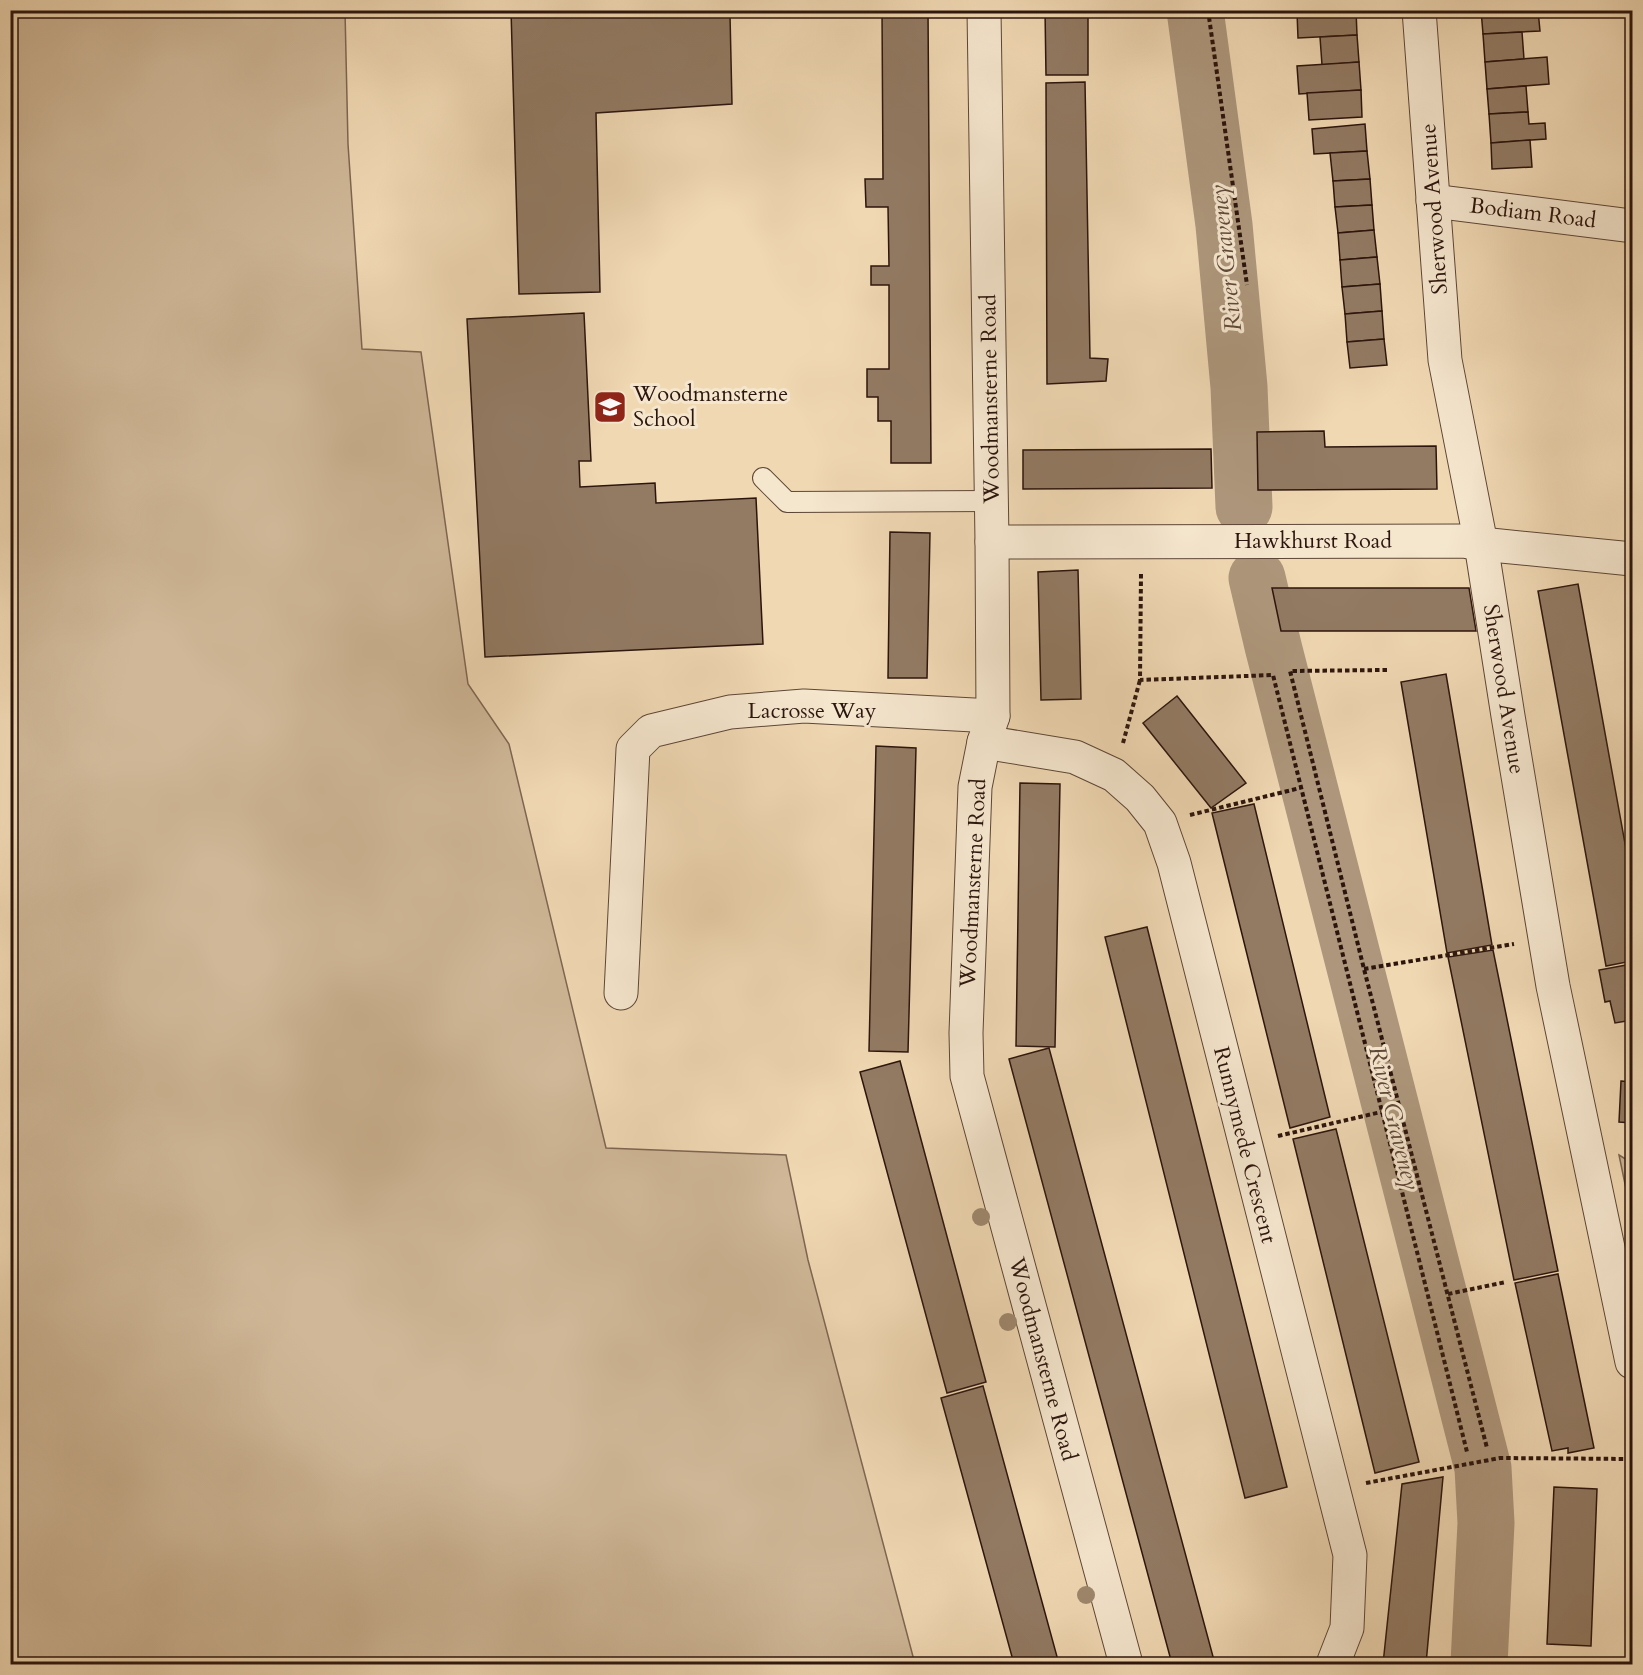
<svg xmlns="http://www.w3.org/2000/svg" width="1643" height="1675" font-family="Cardo,serif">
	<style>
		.green { fill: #cfb797; stroke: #7e6652; stroke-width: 1.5 }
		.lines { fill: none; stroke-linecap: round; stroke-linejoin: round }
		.river { stroke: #ad967b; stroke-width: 57 }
		.building { fill: #927a63; stroke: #2c150d; stroke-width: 1.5 }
		.lane-casing { stroke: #5d4636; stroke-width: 22 }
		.street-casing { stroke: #5d4636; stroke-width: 35 }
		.path { stroke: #2c150d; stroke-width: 4; stroke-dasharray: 4.5 3; stroke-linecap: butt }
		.lane { stroke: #f5e6ce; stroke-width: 20 }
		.street { stroke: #f5e6ce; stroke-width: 33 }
		.tree { fill: #9f886e }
		.labels { text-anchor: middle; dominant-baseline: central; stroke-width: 6; stroke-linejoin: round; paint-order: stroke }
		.street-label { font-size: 22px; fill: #2c150d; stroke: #f5e6ce }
		.poi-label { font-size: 22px; fill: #2c150d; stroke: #f5e6ce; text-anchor: start }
		.water-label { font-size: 24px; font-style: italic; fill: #604939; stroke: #f5e6ce }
	</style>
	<rect width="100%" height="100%" fill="#f0d8b3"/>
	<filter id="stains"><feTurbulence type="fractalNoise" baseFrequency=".00333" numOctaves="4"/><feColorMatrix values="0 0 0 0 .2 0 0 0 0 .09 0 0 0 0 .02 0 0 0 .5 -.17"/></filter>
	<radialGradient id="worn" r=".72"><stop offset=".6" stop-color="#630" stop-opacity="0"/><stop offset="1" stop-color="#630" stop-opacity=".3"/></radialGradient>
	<g class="green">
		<polygon points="11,10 345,11 348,144 362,349 421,352 468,684 509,744 606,1148 786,1155 808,1260 915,1664 11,1664"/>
		<polygon points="1619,1155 1632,1163 1632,1219 1631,1213"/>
	</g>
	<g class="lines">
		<g class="river">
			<polyline points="1195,10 1224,225 1239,387 1244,507"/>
			<polyline points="1257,578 1273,646 1483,1468 1486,1523 1479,1664"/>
		</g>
	</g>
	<g class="building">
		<polygon points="511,10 590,10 590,16 730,15 732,104 596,113 600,292 519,294"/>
		<polygon points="882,10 928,10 931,463 891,463 891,421 878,421 878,397 867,397 867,369 889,369 889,285 871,285 871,266 889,266 888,207 866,207 865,179 883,179"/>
		<polygon points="1045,10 1088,10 1088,75 1046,75"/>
		<polygon points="1356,10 1357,35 1298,38 1297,12"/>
		<polygon points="1481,10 1538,10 1540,31 1483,34"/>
		<polygon points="1522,32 1524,59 1485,62 1483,34"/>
		<polygon points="1357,35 1359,62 1322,65 1320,37"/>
		<polygon points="1547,57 1549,84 1487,89 1485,62"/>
		<polygon points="1359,62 1361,90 1299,94 1297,66"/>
		<polygon points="1085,82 1090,358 1108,359 1106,381 1047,384 1046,83"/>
		<polygon points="1526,86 1528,112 1489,114 1487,89"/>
		<polygon points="1361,90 1362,117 1309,120 1307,93"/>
		<polygon points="1528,112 1529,124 1545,123 1546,139 1491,143 1489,114"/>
		<polygon points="1365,124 1367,151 1314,154 1312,129"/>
		<polygon points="1530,140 1532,167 1492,169 1491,143"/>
		<polygon points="1367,151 1370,179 1333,181 1330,153"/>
		<polygon points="1370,179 1372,205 1335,207 1333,181"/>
		<polygon points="1372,205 1374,230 1338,233 1335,207"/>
		<polygon points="1374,230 1377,257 1340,260 1338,233"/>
		<polygon points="1377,257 1380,284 1342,287 1340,260"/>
		<polygon points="1380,284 1382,311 1345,314 1342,287"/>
		<polygon points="1382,311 1384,339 1347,342 1345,314"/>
		<polygon points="584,313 591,461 579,461 580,487 655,483 656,503 756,498 763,644 485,657 467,319"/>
		<polygon points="1384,339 1387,365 1350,368 1347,342"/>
		<polygon points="1324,431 1325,447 1436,446 1437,489 1258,490 1257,432"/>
		<polygon points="1211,449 1212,488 1023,489 1023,450"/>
		<polygon points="890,532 930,533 927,678 888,678"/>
		<polygon points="1078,570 1081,699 1041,700 1038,572"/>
		<polygon points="1578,584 1632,882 1632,961 1606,966 1538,591"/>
		<polygon points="1272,588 1469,588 1476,631 1281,631"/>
		<polygon points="1446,674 1492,945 1447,953 1401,682"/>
		<polygon points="1177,696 1246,783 1211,808 1143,723"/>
		<polygon points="876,746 916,748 908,1052 869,1051"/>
		<polygon points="1020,783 1060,784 1055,1047 1016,1046"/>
		<polygon points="1254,804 1330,1117 1290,1128 1212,813"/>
		<polygon points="1147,927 1287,1487 1245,1498 1105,937"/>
		<polygon points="1493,950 1558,1271 1514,1280 1448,957"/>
		<polygon points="1632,964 1632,1020 1615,1023 1610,1001 1605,1002 1599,970"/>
		<polygon points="1049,1048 1215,1664 1172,1664 1009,1059"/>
		<polygon points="900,1061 986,1382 947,1393 860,1072"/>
		<polygon points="1621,1081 1632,1082 1632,1123 1619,1122"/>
		<polygon points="1336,1129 1419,1462 1375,1473 1293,1139"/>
		<polygon points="1558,1274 1594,1448 1568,1453 1568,1448 1552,1451 1515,1283"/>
		<polygon points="983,1386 1059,1664 1014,1664 941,1398"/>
		<polygon points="1443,1477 1426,1664 1383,1664 1402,1484"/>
		<polygon points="1554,1487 1597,1489 1591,1646 1547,1644"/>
	</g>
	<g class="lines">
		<defs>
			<polyline id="lane" points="763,478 787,502 991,501"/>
			<g id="street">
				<polyline points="984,10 992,542 993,716 984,742 975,787 966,1033 967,1076 1126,1664"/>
				<polyline points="1419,10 1445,360 1481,544 1508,716 1553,986 1632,1362"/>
				<polyline points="1433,201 1632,226"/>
				<polyline points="992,542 1463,541 1481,544 1632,559"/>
				<polyline points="984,742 1075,757 1114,775 1140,798 1160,823 1174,863 1350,1555 1347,1628 1333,1664"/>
				<polyline points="621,993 633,749 651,731 730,712 804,706 993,716"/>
			</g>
		</defs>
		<use href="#lane" class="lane-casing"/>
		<use href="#street" class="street-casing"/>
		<g class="path">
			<polyline points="1208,10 1247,285"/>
			<polyline points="1141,574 1140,680 1273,675 1467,1452"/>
			<polyline points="1387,670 1290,671 1364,969 1487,1448"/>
			<polyline points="1123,743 1140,680"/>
			<polyline points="1190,815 1300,788"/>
			<polyline points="1364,969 1514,944"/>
			<polyline points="1278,1136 1381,1112"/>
			<polyline points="1448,1294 1506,1282"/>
			<polyline points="1366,1483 1500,1458 1632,1459"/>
		</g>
		<use href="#lane" class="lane"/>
		<use href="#street" class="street"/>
	</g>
	<g class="tree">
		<circle cx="981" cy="1217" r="9"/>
		<circle cx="1008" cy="1322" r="9"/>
		<circle cx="1086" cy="1595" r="9"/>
	</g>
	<defs>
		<symbol id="school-square" viewBox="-11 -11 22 22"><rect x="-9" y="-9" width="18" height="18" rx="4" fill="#8f2418" stroke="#f5e6ce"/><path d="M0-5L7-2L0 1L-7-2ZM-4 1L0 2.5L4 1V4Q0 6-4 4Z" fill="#fff"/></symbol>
	</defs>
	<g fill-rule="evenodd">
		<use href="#school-square" x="591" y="388" width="38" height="38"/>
	</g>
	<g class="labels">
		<g class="street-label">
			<text transform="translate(1434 209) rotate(-94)">Sherwood Avenue</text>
			<text transform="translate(1533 213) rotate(7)">Bodiam Road</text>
			<text transform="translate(990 399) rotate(-91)">Woodmansterne Road</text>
			<text x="1313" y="541">Hawkhurst Road</text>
			<text transform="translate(1504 689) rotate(81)">Sherwood Avenue</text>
			<text x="812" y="711">Lacrosse Way</text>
			<text transform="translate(973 883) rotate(-87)">Woodmansterne Road</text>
			<text transform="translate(1245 1145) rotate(76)">Runnymede Crescent</text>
			<text transform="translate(1043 1359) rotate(75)">Woodmansterne Road</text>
		</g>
		<g class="poi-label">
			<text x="633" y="394">Woodmansterne<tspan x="633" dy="25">School</tspan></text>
		</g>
		<g class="water-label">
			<text transform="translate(1226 258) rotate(-96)">River Graveney</text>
			<text transform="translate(1394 1118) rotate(76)">River Graveney</text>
		</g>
	</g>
	<rect width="1643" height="1675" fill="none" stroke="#f0d8b3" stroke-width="36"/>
	<rect x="12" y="12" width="1619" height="1651" fill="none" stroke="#2c150d" stroke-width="3"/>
	<rect x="18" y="18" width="1607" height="1639" fill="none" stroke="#2c150d" stroke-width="1.5"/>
	<rect width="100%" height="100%" filter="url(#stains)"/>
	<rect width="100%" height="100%" fill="url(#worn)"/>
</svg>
